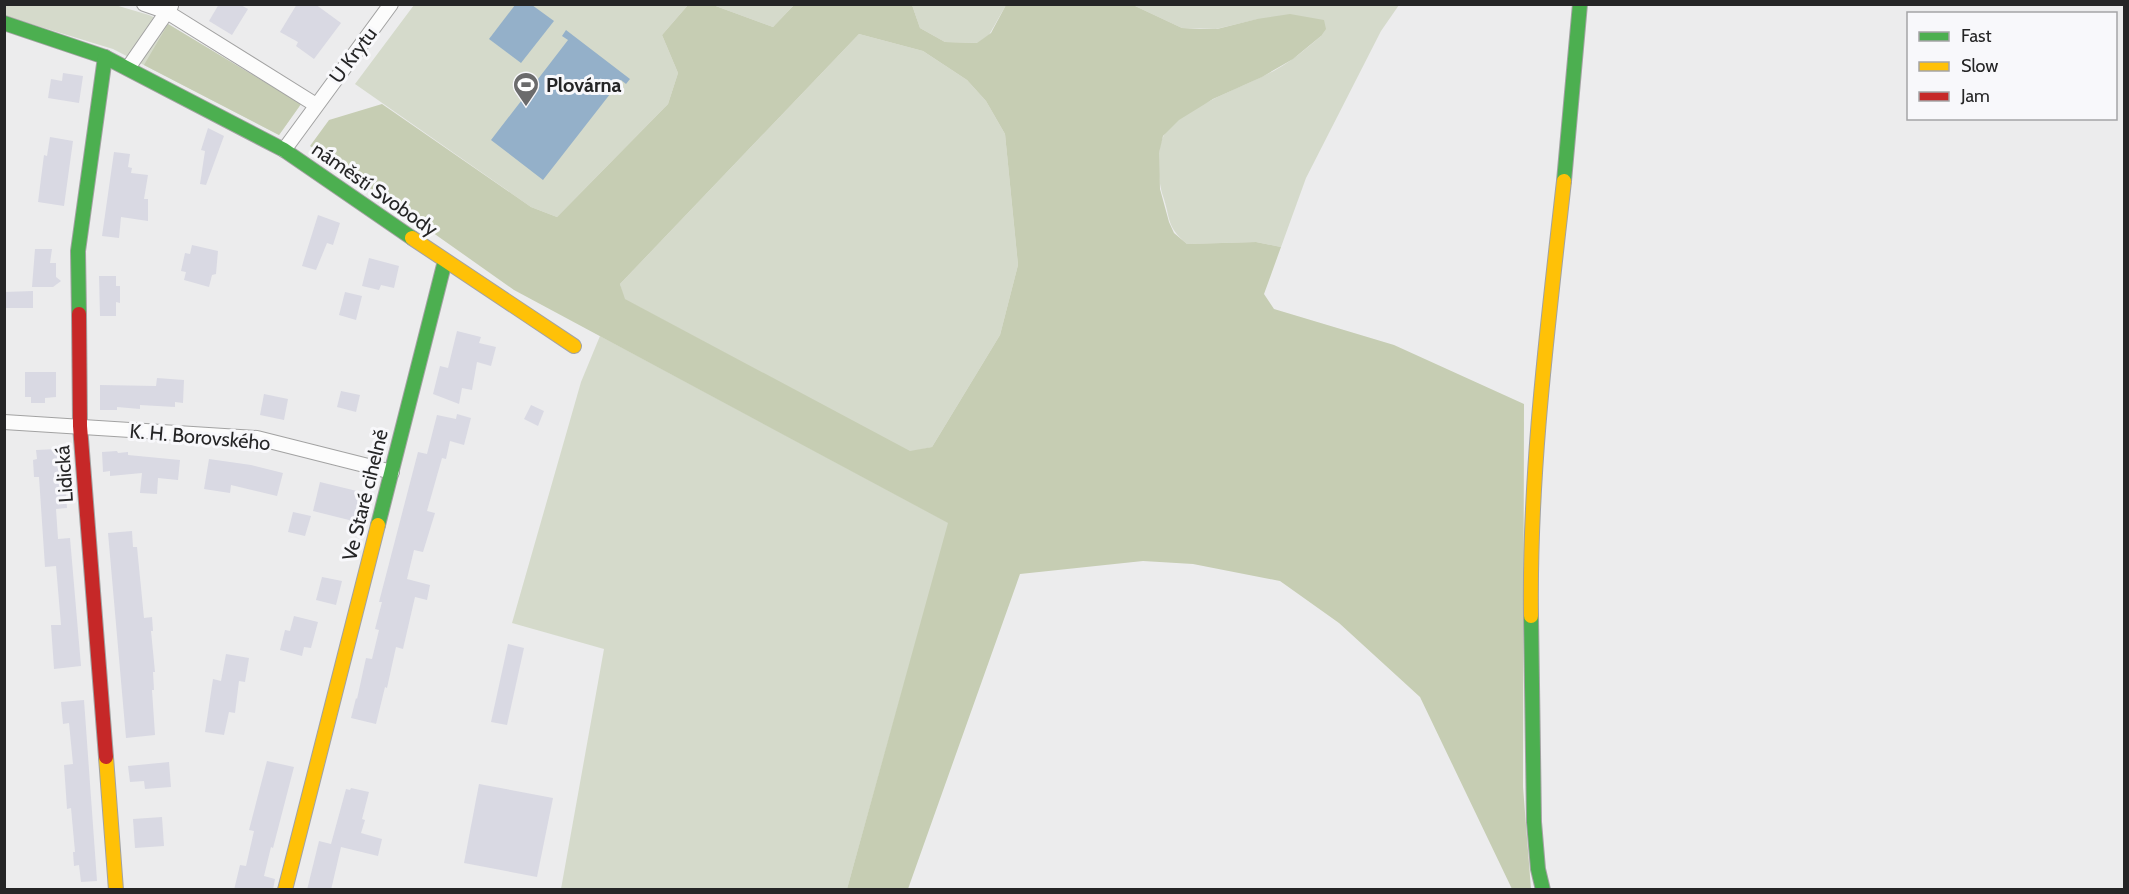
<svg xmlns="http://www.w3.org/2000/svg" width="2129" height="894" font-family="Cabin,sans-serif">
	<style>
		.green { fill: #d5dacb }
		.forest { fill: #c6cdb3; fill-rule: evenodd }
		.water { fill: #94b0c9 }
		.building { fill: #d9d9e3 }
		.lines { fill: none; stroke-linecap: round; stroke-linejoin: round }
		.street-casing { stroke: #a2a2a2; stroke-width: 16 }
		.fast-casing { stroke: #a2a2a2; stroke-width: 16 }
		.slow-casing { stroke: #a2a2a2; stroke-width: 16 }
		.jam-casing { stroke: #a2a2a2; stroke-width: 16 }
		.street { stroke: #fcfcfc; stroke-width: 14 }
		.fast { stroke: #4caf50; stroke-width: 14 }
		.slow { stroke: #ffc107; stroke-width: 14 }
		.jam { stroke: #c62828; stroke-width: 14 }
		.labels { text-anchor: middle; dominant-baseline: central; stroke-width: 6; stroke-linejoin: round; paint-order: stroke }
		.street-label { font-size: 20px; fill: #252526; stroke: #f8f8fb }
		.poi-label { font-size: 20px; font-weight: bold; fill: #252526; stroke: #f8f8fb; text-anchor: start }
	</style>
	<rect width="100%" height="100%" fill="#ececed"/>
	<g class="green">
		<polygon points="5,5 115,5 149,15 168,24 301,104 279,135 113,49 5,16"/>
		<polygon points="414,5 688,5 662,35 678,73 668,104 557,217 531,207 355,84"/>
		<polygon points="713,5 794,5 773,27"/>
		<polygon points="912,5 1006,5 989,35 978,43 945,42 920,28"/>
		<path d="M1133 5H1399L1381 31 1306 178 1281 247 1256 242 1187 244C1166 226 1171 220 1163 196 1158 182 1156 151 1163 137 1176 109 1250 85 1277 69 1293 60 1307 48 1321 36L1258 19 1216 29 1182 28Z"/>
		<polygon points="859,34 923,51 967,80 986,101 1005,134 1018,265 1000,335 932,447 910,452 624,299 620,284"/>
		<polygon points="600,336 949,523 847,889 561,889 604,649 512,623 581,382"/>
	</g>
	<g class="forest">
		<path d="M688 5H713L773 27 794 5H912L920 28 945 42 977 43 991 33 1006 5H1133L1182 28 1200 29H1217L1257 19 1290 14 1324 20 1326 29 1321 36 1293 59 1262 77 1213 99 1179 120 1163 136 1159 153 1160 189 1169 222 1174 233 1187 244 1256 242 1281 247 1264 294 1274 309 1394 345 1524 404 1523 787 1531 889H1512L1420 697 1339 623 1280 581 1193 564 1143 561 1020 574 908 889H847L948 523 514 290 310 146 329 120 382 104 531 207 557 217 668 104 678 73 662 35ZM859 34 923 51 967 80 986 101 1005 134 1018 265 1000 335 932 447 910 451 625 299 620 284Z"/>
		<polygon points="168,24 301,104 279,135 144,65"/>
	</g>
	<g class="water">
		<polygon points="515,5 532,5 554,21 521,63 489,39"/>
		<polygon points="566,30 630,79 626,84 621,80 543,180 491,140 568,40 562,36"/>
	</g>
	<g class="building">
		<polygon points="219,4 239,4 248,9 232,35 209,21"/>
		<polygon points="297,4 315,4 341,23 314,59 296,46 298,42 280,32"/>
		<polygon points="63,73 83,76 79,103 48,98 51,79 62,81"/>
		<polygon points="208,128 224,136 206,185 200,184 205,151 201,150"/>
		<polygon points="50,137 73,141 64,206 38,202 44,155 47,156"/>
		<polygon points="114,152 130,154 128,167 132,168 131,173 148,175 144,199 148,199 148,221 121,217 119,238 102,236"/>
		<polygon points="318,215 340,223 333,245 327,243 316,270 302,266"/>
		<polygon points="192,245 218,251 216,274 212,275 209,287 184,280 186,272 181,271 185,253 190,254"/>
		<polygon points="35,249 52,249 50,263 56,263 56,277 61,281 53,287 32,287"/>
		<polygon points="369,258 399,266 394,288 381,285 379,290 362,286"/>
		<polygon points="99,276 116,276 116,286 120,286 120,303 116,302 116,316 100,316"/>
		<polygon points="33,291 33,308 4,308 4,292"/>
		<polygon points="345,292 362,296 356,320 339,315"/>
		<polygon points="457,331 481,337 479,343 496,347 491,366 477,362 472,390 462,388 459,404 433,394 440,366 448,368"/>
		<polygon points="25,372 56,372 56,397 45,398 45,403 31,403 31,397 25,397"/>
		<polygon points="157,378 184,380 183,403 175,402 175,407 140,405 140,409 117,407 117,410 100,410 100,385 156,386"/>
		<polygon points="341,391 360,395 356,412 337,407"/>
		<polygon points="264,394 288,399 284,420 260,415"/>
		<polygon points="531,405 544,411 538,426 524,419"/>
		<polygon points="457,414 471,418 464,445 450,441 446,459 442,458 427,511 435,513 423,552 414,550 407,579 430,585 427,600 415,597 403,649 396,647 387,688 385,687 376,724 351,718 356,698 357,699 366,658 372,659 379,630 375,629 382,602 379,602 418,452 427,454 437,415 456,419"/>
		<polygon points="57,449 66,454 63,460 67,508 56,509 58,539 70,538 81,666 54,669 51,625 61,625 56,566 45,567 39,477 34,477 33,460 37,459 36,450"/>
		<polygon points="117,451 118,453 128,452 128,455 180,460 178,480 158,478 157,494 140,493 142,473 110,476 110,471 103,472 102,452"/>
		<polygon points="209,459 251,465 283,473 277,496 231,485 230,493 204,489"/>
		<polygon points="320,482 365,493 357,522 313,511"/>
		<polygon points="293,512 311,516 305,536 288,532"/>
		<polygon points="132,531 133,547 137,547 144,618 152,617 153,631 151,631 155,672 153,672 154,690 152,690 155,735 126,738 108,533"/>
		<polygon points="322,577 342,581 336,605 316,600"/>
		<polygon points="294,616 318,622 311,648 304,647 302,656 280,650 285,630 290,631"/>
		<polygon points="508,644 524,648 507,725 491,722"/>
		<polygon points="226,654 249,658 245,682 239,681 235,713 229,712 224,735 205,732 213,679 221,681"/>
		<polygon points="84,700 97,881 81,882 79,865 74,866 73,852 75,852 71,808 67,809 64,765 73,764 69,723 63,724 61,702"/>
		<polygon points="267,761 294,767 273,848 271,847 264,876 275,879 273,890 234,890 240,865 246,866 254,831 249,830"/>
		<polygon points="169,762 171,787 145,789 144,781 130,782 128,766"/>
		<polygon points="479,784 553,798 537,877 464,863"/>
		<polygon points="351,788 369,792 362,819 365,820 361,833 382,839 378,856 341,847 331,890 307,890 319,841 331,844 346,789 350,790"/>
		<polygon points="162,817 164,846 135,848 133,819"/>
	</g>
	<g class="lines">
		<defs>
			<g id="street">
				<polyline points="144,4 167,12 316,105"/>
				<polyline points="128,68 171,6"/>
				<polyline points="284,150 391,4"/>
				<polyline points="4,422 257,438 392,472"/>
			</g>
			<g id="fast">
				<polyline points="4,23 105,57 284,150 412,238"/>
				<polyline points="1564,181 1580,4"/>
				<polyline points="79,314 78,251 105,57"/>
				<polyline points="378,525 445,261"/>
				<polyline points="1531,616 1534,822 1538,869 1543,890"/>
			</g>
			<g id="slow">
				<polyline points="412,238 574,346"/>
				<path d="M1531 616C1529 471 1548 325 1564 181"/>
				<polyline points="106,757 116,890"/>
				<polyline points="285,890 378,525"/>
			</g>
			<polyline id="jam" points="79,314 80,426 106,757"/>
		</defs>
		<use href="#street" class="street-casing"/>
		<use href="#fast" class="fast-casing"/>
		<use href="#slow" class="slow-casing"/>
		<use href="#jam" class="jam-casing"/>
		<use href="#street" class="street"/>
		<use href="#fast" class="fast"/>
		<use href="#slow" class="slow"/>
		<use href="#jam" class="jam"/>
	</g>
	<defs>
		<symbol id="stadium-pin" viewBox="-11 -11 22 30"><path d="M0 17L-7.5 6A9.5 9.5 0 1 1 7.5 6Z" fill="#6b6b6c" stroke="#f8f8fb"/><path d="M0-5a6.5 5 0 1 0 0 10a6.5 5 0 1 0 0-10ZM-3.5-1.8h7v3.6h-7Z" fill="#fff"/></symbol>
	</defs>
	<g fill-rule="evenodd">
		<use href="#stadium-pin" x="511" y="70" width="30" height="40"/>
	</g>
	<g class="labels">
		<g class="street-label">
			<text transform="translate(353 55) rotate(-53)">U Krytu</text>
			<text transform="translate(375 189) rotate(35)">náměstí Svobody</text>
			<text transform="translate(200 437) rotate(5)">K. H. Borovského</text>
			<text transform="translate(64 474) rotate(-94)">Lidická</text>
			<text transform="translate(365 495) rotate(-76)">Ve Staré cihelně</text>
		</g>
		<g class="poi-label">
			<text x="546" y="85">Plovárna</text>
		</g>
	</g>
	<rect width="2129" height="894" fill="none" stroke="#252526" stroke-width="12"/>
	<rect x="1907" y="12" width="210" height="108" fill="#f8f8fb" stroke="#a4a4a6" stroke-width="1.5"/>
	<rect x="1919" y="32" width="30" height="9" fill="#4caf50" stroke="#a4a4a6" stroke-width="1.5"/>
	<text x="1961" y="42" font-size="18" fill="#252526">Fast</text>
	<rect x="1919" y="62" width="30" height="9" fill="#ffc107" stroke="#a4a4a6" stroke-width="1.5"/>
	<text x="1961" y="72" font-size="18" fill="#252526">Slow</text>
	<rect x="1919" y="92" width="30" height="9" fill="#c62828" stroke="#a4a4a6" stroke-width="1.5"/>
	<text x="1961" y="102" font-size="18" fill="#252526">Jam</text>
</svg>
